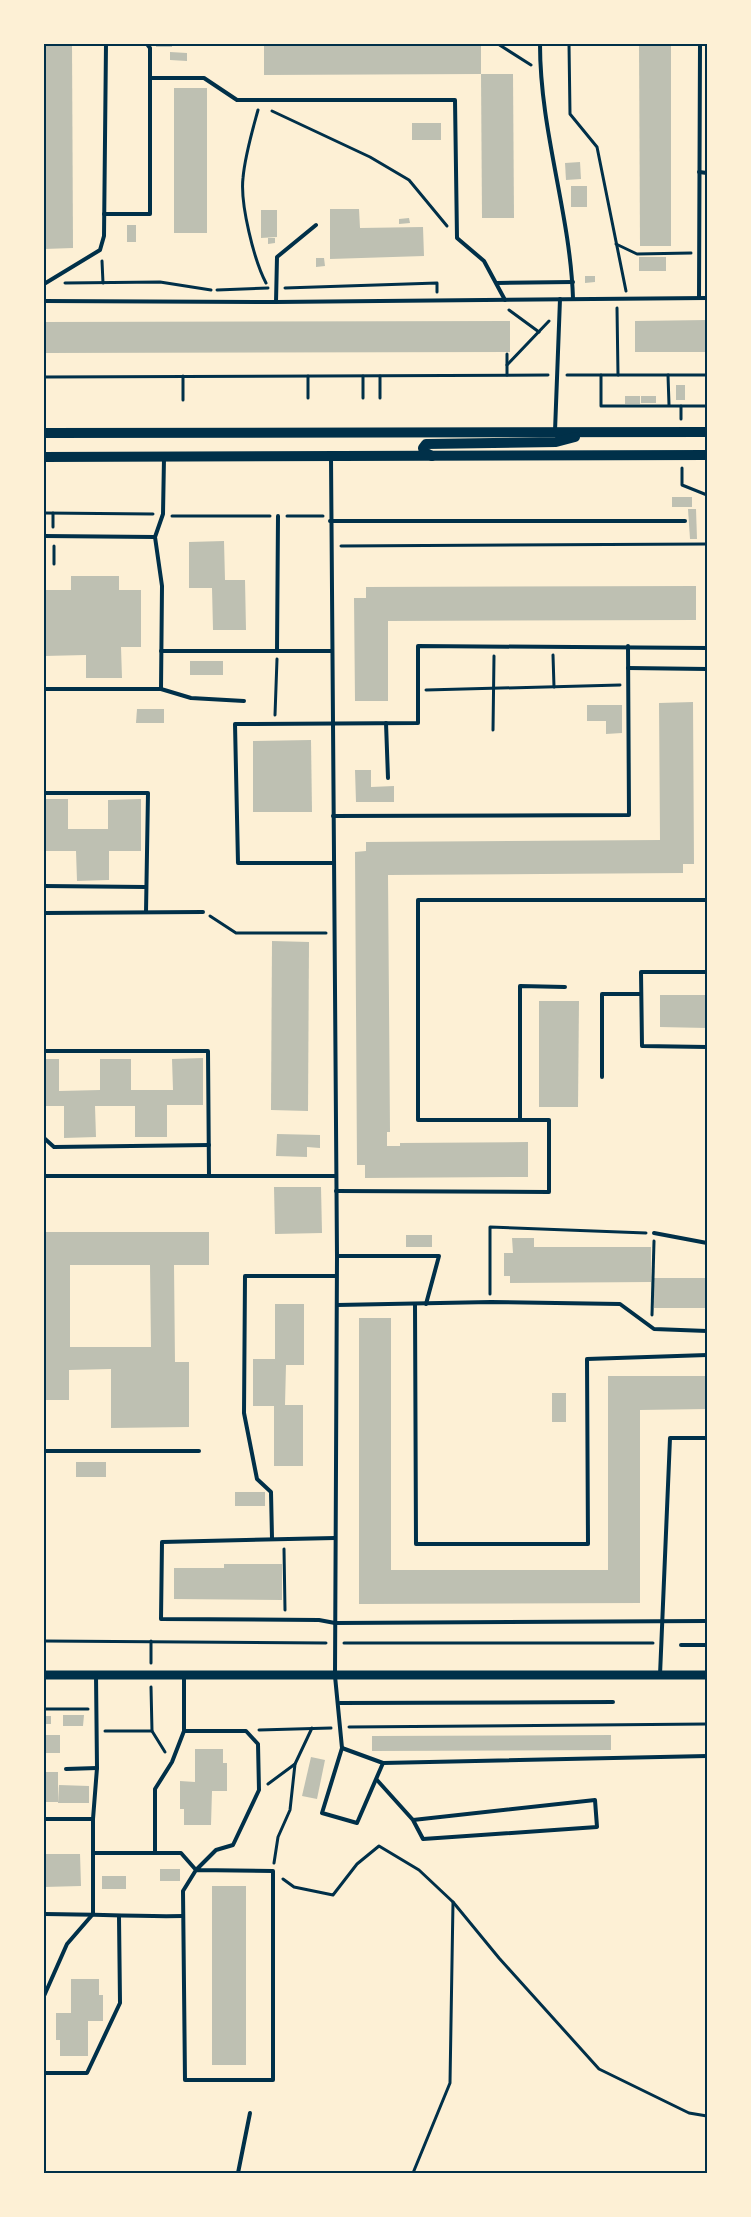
<svg xmlns="http://www.w3.org/2000/svg" width="751" height="2217" font-family="'Exo 2',sans-serif">
	<style>
		.building { fill: #bec0b2; fill-rule: evenodd }
		.lines { fill: none; stroke-linecap: round; stroke-linejoin: round }
		.path { stroke: #003049; stroke-width: 3 }
		.service { stroke: #003049; stroke-width: 4 }
		.tertiary { stroke: #003049; stroke-width: 9 }
		.secondary { stroke: #003049; stroke-width: 10 }
		.neatline { fill: none; stroke: #003049; stroke-width: 2 }
	</style>
	<rect width="100%" height="100%" fill="#fdf0d5"/>
	<g class="building">
		<polygon points="44,44 72,44 73,248 44,249"/>
		<rect x="156" y="44" width="16" height="3"/>
		<polygon points="264,44 481,44 481,74 264,75"/>
		<polygon points="639,44 671,44 671,246 640,246"/>
		<polygon points="170,52 187,53 187,61 170,60"/>
		<polygon points="481,74 513,74 514,218 482,218"/>
		<rect x="174" y="88" width="33" height="145"/>
		<rect x="412" y="123" width="29" height="17"/>
		<polygon points="580,162 581,179 566,180 565,163"/>
		<rect x="571" y="186" width="16" height="21"/>
		<polygon points="330,209 359,209 360,228 423,227 424,256 330,259"/>
		<polygon points="261,210 277,210 277,237 261,238"/>
		<polygon points="409,218 410,223 399,224 399,219"/>
		<rect x="127" y="225" width="9" height="17"/>
		<polygon points="268,238 275,238 275,243 268,244"/>
		<rect x="639" y="257" width="27" height="14"/>
		<polygon points="316,258 324,258 325,266 316,267"/>
		<polygon points="585,276 595,276 595,282 585,283"/>
		<polygon points="707,320 707,352 635,352 635,321"/>
		<polygon points="510,321 510,352 44,353 44,322"/>
		<rect x="676" y="385" width="9" height="15"/>
		<rect x="625" y="396" width="15" height="8"/>
		<rect x="641" y="396" width="15" height="7"/>
		<rect x="672" y="497" width="20" height="10"/>
		<polygon points="688,509 696,509 697,539 690,539"/>
		<polygon points="224,541 225,580 245,580 246,630 213,630 212,588 189,588 189,542"/>
		<polygon points="71,576 119,576 119,590 141,590 141,647 121,647 122,678 86,678 86,655 44,656 44,590 71,590"/>
		<polygon points="696,586 696,620 388,621 388,701 355,701 354,598 366,598 366,587"/>
		<rect x="190" y="661" width="33" height="14"/>
		<polygon points="693,702 694,864 683,864 683,873 388,875 390,1132 387,1132 387,1146 400,1146 400,1143 528,1142 528,1177 365,1178 365,1165 357,1165 355,852 366,851 366,842 660,840 659,703"/>
		<polygon points="587,705 622,705 622,733 606,734 606,721 587,721"/>
		<polygon points="137,709 164,709 164,723 136,723"/>
		<polygon points="311,740 312,812 253,812 253,741"/>
		<polygon points="355,770 371,770 371,787 394,786 394,802 356,802"/>
		<polygon points="44,799 68,799 68,829 108,829 108,800 141,799 141,851 109,851 109,880 77,881 76,851 44,851"/>
		<polygon points="272,941 309,942 308,1111 271,1110"/>
		<polygon points="660,995 707,995 707,1028 660,1027"/>
		<polygon points="539,1001 579,1001 578,1107 539,1107"/>
		<polygon points="203,1058 203,1105 167,1105 167,1137 135,1137 135,1106 95,1106 96,1137 64,1138 64,1106 44,1106 44,1059 59,1059 59,1091 100,1090 100,1059 131,1059 131,1090 173,1090 172,1059"/>
		<polygon points="277,1134 320,1135 320,1148 307,1147 307,1157 276,1156"/>
		<polygon points="274,1187 321,1187 322,1233 275,1234"/>
		<path d="M44 1232H209V1265H174L175 1362H189V1427L111 1428V1369L69 1370V1400H44ZM70 1265H150L151 1347H70Z"/>
		<rect x="406" y="1235" width="26" height="12"/>
		<polygon points="512,1238 534,1238 534,1247 651,1247 651,1282 510,1283 510,1276 504,1276 504,1253 513,1253"/>
		<rect x="654" y="1278" width="53" height="30"/>
		<polygon points="275,1304 304,1304 304,1365 286,1365 285,1405 303,1405 303,1466 274,1466 274,1406 253,1406 253,1359 275,1359"/>
		<polygon points="359,1318 391,1318 391,1570 608,1570 608,1376 707,1376 707,1409 640,1410 640,1603 359,1604"/>
		<rect x="552" y="1393" width="14" height="29"/>
		<rect x="76" y="1462" width="30" height="15"/>
		<rect x="235" y="1492" width="30" height="14"/>
		<polygon points="224,1564 282,1564 282,1600 174,1599 174,1568 224,1568"/>
		<polygon points="63,1715 84,1715 83,1726 63,1726"/>
		<rect x="44" y="1716" width="7" height="8"/>
		<rect x="44" y="1735" width="16" height="18"/>
		<polygon points="611,1735 611,1750 372,1751 372,1736"/>
		<polygon points="195,1749 223,1749 223,1763 227,1763 227,1791 212,1791 211,1825 184,1825 184,1809 180,1809 180,1781 195,1782"/>
		<polygon points="311,1757 325,1760 317,1799 302,1796"/>
		<rect x="44" y="1772" width="14" height="30"/>
		<polygon points="59,1785 89,1786 89,1803 58,1803"/>
		<polygon points="44,1854 80,1854 81,1886 44,1887"/>
		<rect x="160" y="1869" width="20" height="12"/>
		<rect x="102" y="1876" width="24" height="13"/>
		<rect x="212" y="1886" width="34" height="179"/>
		<polygon points="71,1979 99,1979 99,1995 103,1995 103,2021 88,2021 88,2056 60,2056 60,2040 56,2040 56,2013 71,2013"/>
	</g>
	<g class="lines">
		<g class="path">
			<polyline points="498,44 531,65"/>
			<polyline points="569,44 570,114 597,147 626,291"/>
			<path d="M258 110C252 132 245 155 243 178 240 204 254 260 266 283"/>
			<polyline points="272,111 370,157 409,180 447,226"/>
			<polyline points="616,244 637,254 691,253"/>
			<polyline points="102,261 103,283"/>
			<polyline points="65,283 160,282 211,290"/>
			<polyline points="285,288 437,283 437,292"/>
			<polyline points="217,290 268,288"/>
			<polyline points="617,308 618,375"/>
			<polyline points="509,310 539,332"/>
			<polyline points="507,354 507,375"/>
			<polyline points="507,365 549,321"/>
			<polyline points="567,375 707,375"/>
			<polyline points="601,375 601,406 707,406"/>
			<polyline points="668,375 669,405"/>
			<polyline points="183,376 183,400"/>
			<polyline points="308,376 308,398"/>
			<polyline points="380,376 380,398"/>
			<polyline points="44,377 548,375"/>
			<polyline points="363,398 363,376"/>
			<polyline points="681,406 681,419"/>
			<polyline points="682,468 682,485 707,495"/>
			<polyline points="44,513 153,514"/>
			<polyline points="53,513 53,527"/>
			<polyline points="172,516 270,516"/>
			<polyline points="287,516 323,516"/>
			<polyline points="54,546 54,564"/>
			<polyline points="341,546 707,544"/>
			<polyline points="553,655 554,687"/>
			<polyline points="426,690 620,685"/>
			<polyline points="275,715 277,659"/>
			<polyline points="493,730 494,656"/>
			<polyline points="210,916 236,933 326,933"/>
			<polyline points="490,1294 490,1227 646,1233"/>
			<polyline points="652,1315 654,1241"/>
			<polyline points="284,1549 285,1610"/>
			<polyline points="44,1641 326,1643"/>
			<polyline points="151,1641 151,1663"/>
			<polyline points="344,1643 653,1643"/>
			<polyline points="151,1687 152,1731 165,1752"/>
			<polyline points="44,1709 88,1709"/>
			<polyline points="349,1727 707,1724"/>
			<polyline points="259,1730 331,1728"/>
			<polyline points="105,1731 152,1731"/>
			<polyline points="268,1784 295,1764"/>
			<polyline points="274,1863 278,1837 290,1810 295,1764 312,1728"/>
			<polyline points="283,1879 294,1887 333,1895 357,1864 379,1846 419,1870 453,1902 499,1958 599,2069 689,2113 707,2116"/>
			<polyline points="413,2173 450,2083 453,1902"/>
		</g>
		<g class="service">
			<path d="M540 44C540 132 570 212 573 298"/>
			<polyline points="150,78 204,78 237,100 455,100 457,238 484,261 505,300"/>
			<polyline points="699,172 707,173"/>
			<polyline points="104,214 150,214 150,48 147,44"/>
			<polyline points="497,283 573,282"/>
			<polyline points="44,284 100,250 104,236 106,44"/>
			<polyline points="699,298 700,44"/>
			<polyline points="44,301 276,302 707,298"/>
			<polyline points="276,302 277,257 316,225"/>
			<polyline points="555,431 560,299"/>
			<polyline points="331,457 337,1256 335,1676 342,1748 322,1813 357,1823 383,1763 707,1756"/>
			<polyline points="330,521 685,521"/>
			<polyline points="44,536 155,537 163,514 164,458"/>
			<polyline points="161,651 332,651"/>
			<polyline points="277,651 278,516"/>
			<polyline points="628,668 707,669"/>
			<polyline points="44,689 161,689 162,586 155,537"/>
			<polyline points="161,689 191,698 244,701"/>
			<polyline points="386,723 388,778"/>
			<polyline points="44,793 148,793 146,912"/>
			<polyline points="333,816 629,815 628,646"/>
			<polyline points="334,863 238,863 235,724 418,723 418,646 707,648"/>
			<polyline points="44,886 146,887"/>
			<polyline points="44,913 203,912"/>
			<polyline points="707,972 641,972 642,1046 707,1047"/>
			<polyline points="44,1051 208,1051 209,1176"/>
			<polyline points="602,1077 602,994 641,994"/>
			<polyline points="520,1120 520,986 565,987"/>
			<polyline points="44,1138 54,1147 209,1145"/>
			<polyline points="44,1176 336,1176"/>
			<polyline points="336,1191 549,1192 549,1120 418,1120 418,900 707,900"/>
			<polyline points="654,1233 707,1243"/>
			<polyline points="337,1256 439,1256 426,1304"/>
			<polyline points="415,1304 416,1544 588,1544 587,1359 707,1355"/>
			<polyline points="337,1305 491,1302 620,1304 654,1329 707,1331"/>
			<polyline points="44,1451 199,1451"/>
			<polyline points="272,1538 271,1492 257,1479 244,1413 245,1276 336,1276"/>
			<polyline points="335,1538 162,1542 161,1619 319,1620 335,1623 707,1621"/>
			<polyline points="681,1645 707,1645"/>
			<polyline points="660,1675 670,1438 707,1438"/>
			<polyline points="340,1703 613,1702"/>
			<polyline points="342,1748 383,1763"/>
			<polyline points="66,1769 97,1768"/>
			<polyline points="377,1780 413,1820 595,1800 597,1827 423,1839 413,1820"/>
			<polyline points="44,1819 93,1819"/>
			<polyline points="93,1853 181,1853 196,1870 183,1891 185,2080 273,2080 273,1871 196,1870 216,1850 233,1845 259,1790 258,1744 246,1731 184,1731"/>
			<polyline points="155,1853 155,1789 172,1762 184,1731 184,1676"/>
			<path d="M44 1914C90 1914 137 1917 183 1916"/>
			<polyline points="44,1996 67,1944 93,1914 93,1819 97,1768 96,1675"/>
			<polyline points="44,2073 87,2073 120,2003 119,1917"/>
			<polyline points="238,2173 250,2113"/>
		</g>
		<polyline class="tertiary" points="44,1675 707,1675"/>
		<g class="secondary">
			<polyline points="44,433 707,432"/>
			<polyline points="432,456 424,452 423,448 426,444 556,442 575,437"/>
			<polyline points="44,457 707,455"/>
		</g>
	</g>
	<rect width="751" height="2217" fill="none" stroke="#fdf0d5" stroke-width="90"/>
	<rect x="45" y="45" width="661" height="2127" class="neatline"/>
</svg>
